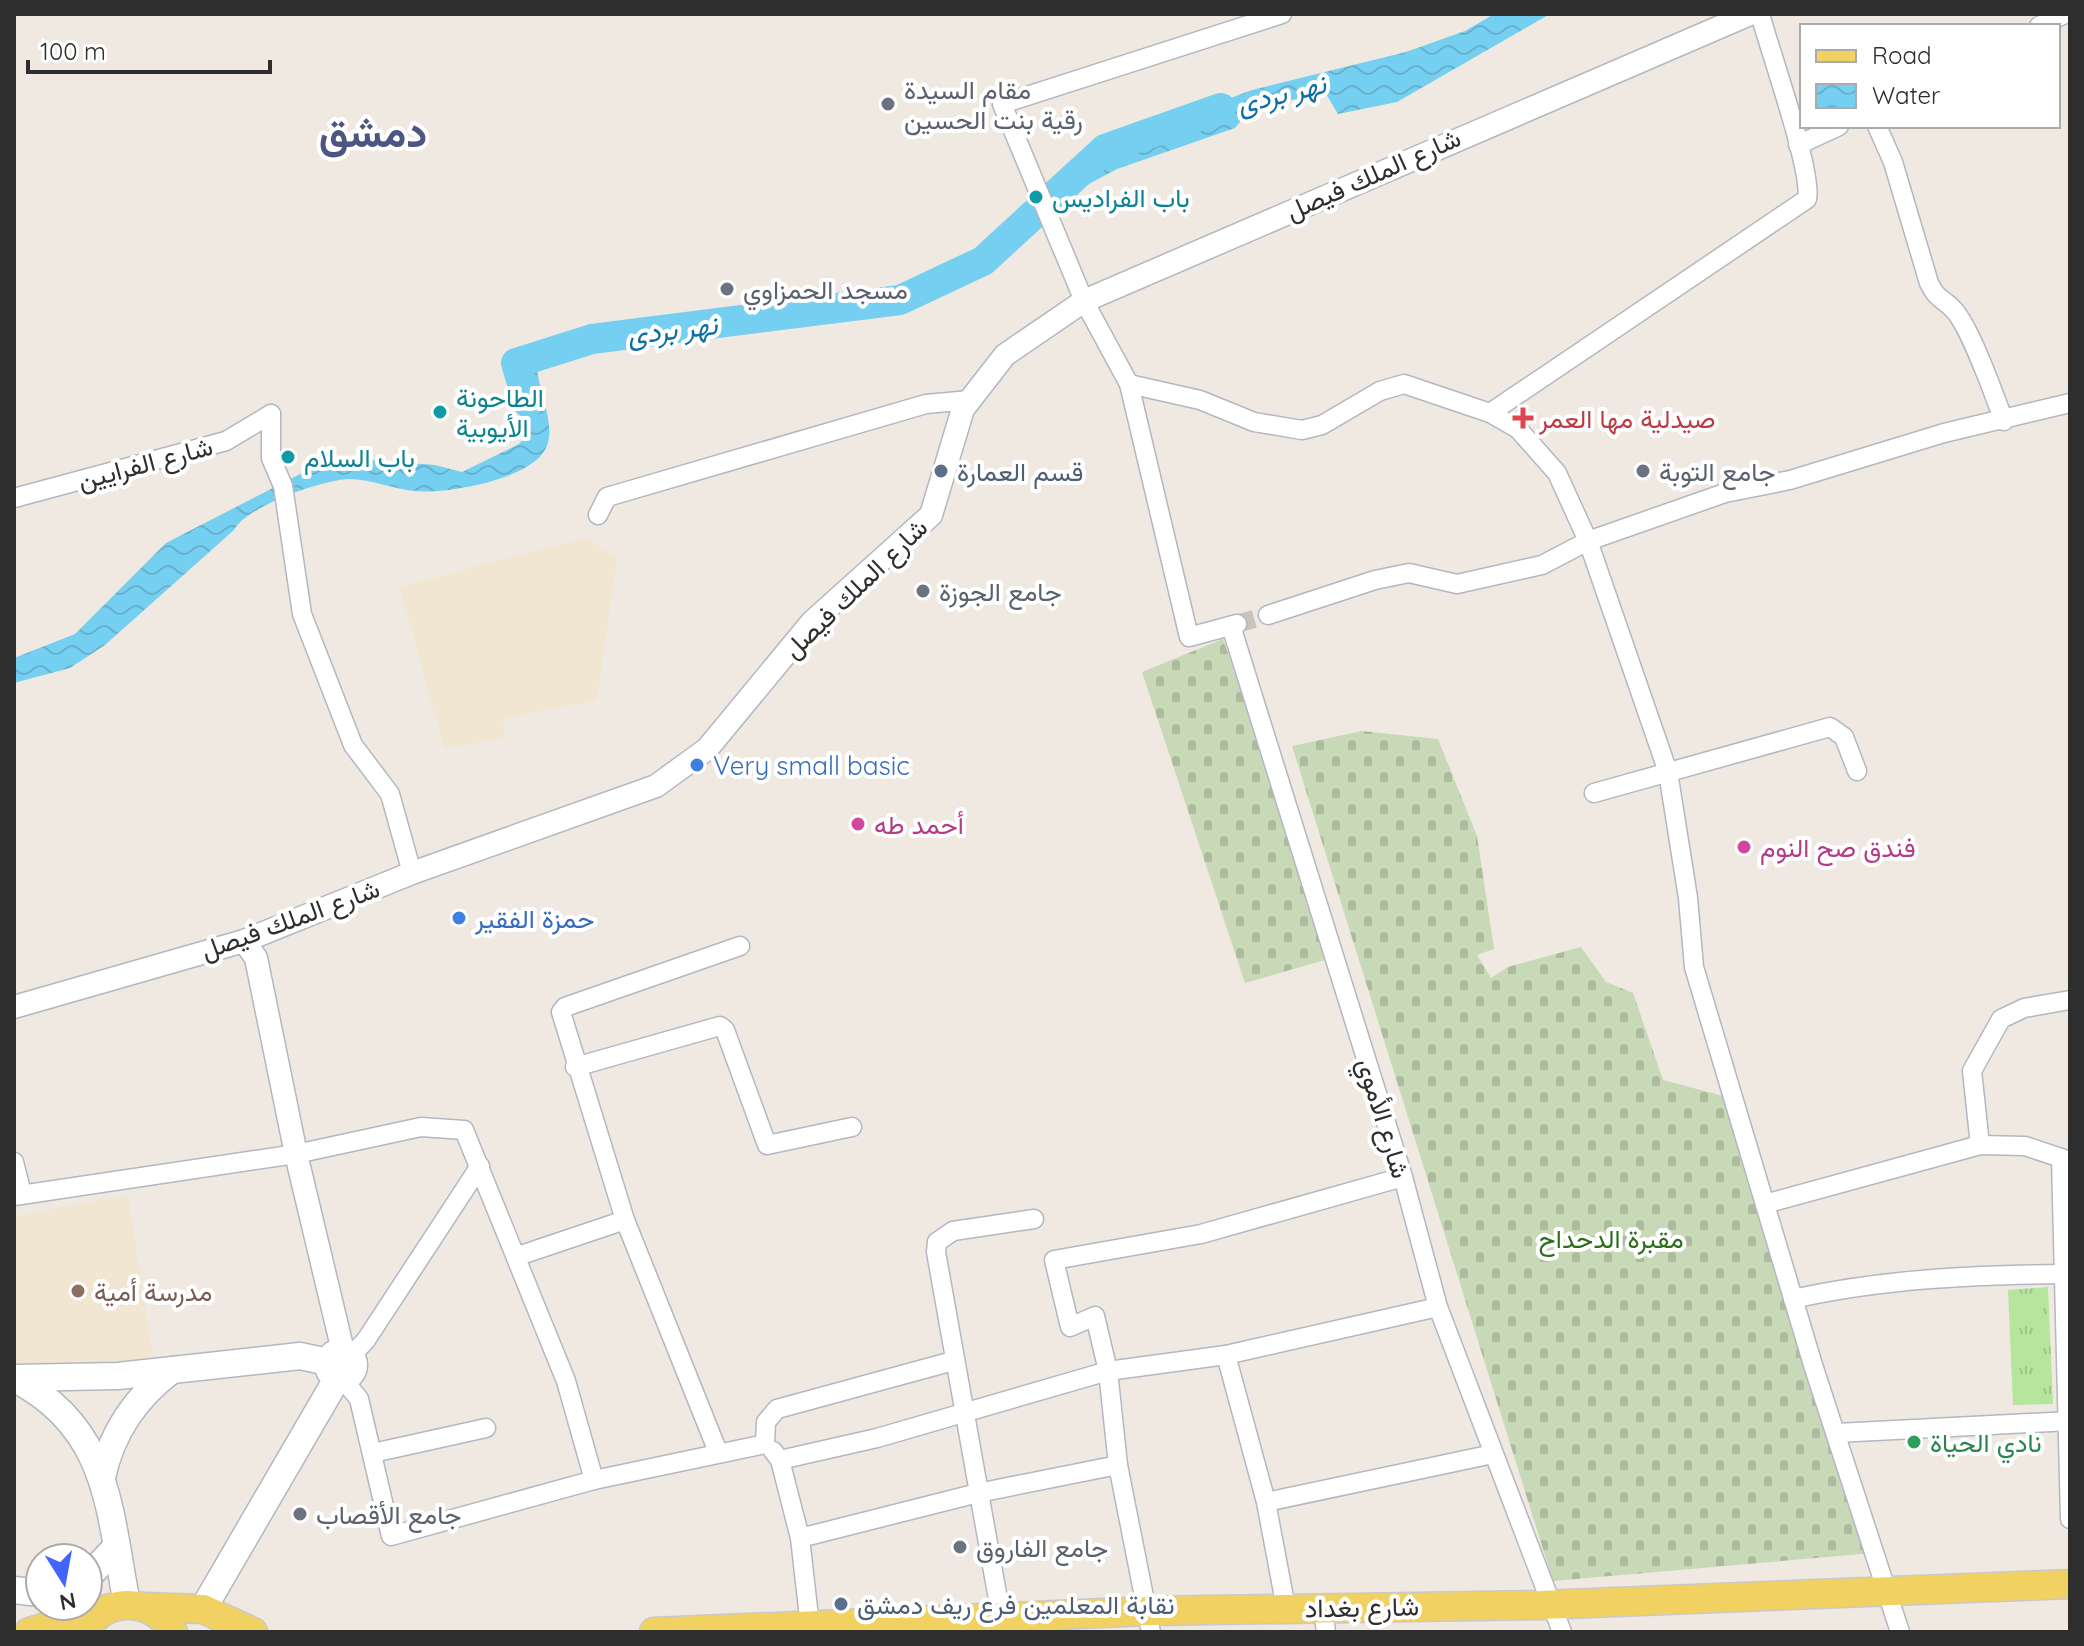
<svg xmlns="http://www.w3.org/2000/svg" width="2084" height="1646" font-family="Quicksand,Vazirmatn,sans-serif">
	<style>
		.education { fill: #f0e6d1 }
		.cemetery { fill: url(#cemetery-stones) }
		.park { fill: url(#park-tufts) }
		.water { fill: url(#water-waves) }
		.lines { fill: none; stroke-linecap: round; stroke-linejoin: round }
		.river { stroke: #75cff0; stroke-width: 30 }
		.minor-tunnel { stroke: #c8c4bd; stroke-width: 18; stroke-dasharray: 18 9; stroke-linecap: butt }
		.minor-casing { stroke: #b4b7c1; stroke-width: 21 }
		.tertiary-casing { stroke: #b4b7c1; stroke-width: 25 }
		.secondary-casing { stroke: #b4b7c1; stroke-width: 29 }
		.primary-casing { stroke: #c9c9c9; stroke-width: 31 }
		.minor { stroke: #fff; stroke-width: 18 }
		.tertiary { stroke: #fff; stroke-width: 22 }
		.secondary { stroke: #fff; stroke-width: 26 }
		.primary { stroke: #f2d163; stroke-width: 28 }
		.worship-dot { fill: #6b7280; stroke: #fff; stroke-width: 3 }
		.culture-dot { fill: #0f9aa8; stroke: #fff; stroke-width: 3 }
		.health-dot { fill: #e0444e; stroke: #fff; stroke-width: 3 }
		.service-dot { fill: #5c6f8a; stroke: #fff; stroke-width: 3 }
		.shop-dot { fill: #3f7fe0; stroke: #fff; stroke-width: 3 }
		.hotel-dot { fill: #d1479c; stroke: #fff; stroke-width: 3 }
		.education-dot { fill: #8d6e63; stroke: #fff; stroke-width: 3 }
		.leisure-dot { fill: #2e9e5b; stroke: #fff; stroke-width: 3 }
		.labels { text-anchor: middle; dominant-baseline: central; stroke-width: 8; stroke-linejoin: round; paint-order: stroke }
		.worship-label { font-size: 26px; fill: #5b616d; stroke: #fff; text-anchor: start }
		.street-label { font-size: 26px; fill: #2e2e2e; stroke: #fff }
		.culture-label { font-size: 26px; fill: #0d838f; stroke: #fff; text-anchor: start }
		.health-label { font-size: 26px; fill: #be3a42; stroke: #fff; text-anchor: start }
		.service-label { font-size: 26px; fill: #4e5e75; stroke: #fff; text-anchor: start }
		.shop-label { font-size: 26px; fill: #366cbe; stroke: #fff; text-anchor: start }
		.hotel-label { font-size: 26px; fill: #b23c85; stroke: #fff; text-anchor: start }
		.park-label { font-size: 26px; fill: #2c6e1b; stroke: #fff }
		.education-label { font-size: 26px; fill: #785e54; stroke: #fff; text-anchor: start }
		.leisure-label { font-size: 26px; fill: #27864d; stroke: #fff; text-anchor: start }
		.water-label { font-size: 28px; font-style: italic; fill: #0d6fa3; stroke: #fff }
		.town-label { font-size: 42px; font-weight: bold; fill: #4d5680; stroke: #fff }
	</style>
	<defs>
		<pattern id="cemetery-stones" width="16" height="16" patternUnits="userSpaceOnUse" patternTransform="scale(2)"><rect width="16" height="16" fill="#c8d9b8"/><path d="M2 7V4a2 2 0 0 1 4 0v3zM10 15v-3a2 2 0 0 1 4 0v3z" fill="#acbb9e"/></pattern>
		<pattern id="park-tufts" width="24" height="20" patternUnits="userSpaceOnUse" patternTransform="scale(2)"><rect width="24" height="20" fill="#b6e59e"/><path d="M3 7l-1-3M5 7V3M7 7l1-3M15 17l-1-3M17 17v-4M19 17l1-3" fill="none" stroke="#9dc588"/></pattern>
		<pattern id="water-waves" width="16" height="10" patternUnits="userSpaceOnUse" patternTransform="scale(2)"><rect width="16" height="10" fill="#75cff0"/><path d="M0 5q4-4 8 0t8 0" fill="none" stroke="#66b2ce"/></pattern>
	</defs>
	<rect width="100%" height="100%" fill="#efe9e1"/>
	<g class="education">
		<polygon points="584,538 617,557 597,700 502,719 506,738 444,748 400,587"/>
		<polygon points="128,1195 154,1365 14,1368 14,1216"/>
	</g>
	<g class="cemetery">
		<polygon points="1223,639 1335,957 1245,983 1142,672"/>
		<polygon points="1362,731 1438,739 1477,836 1494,949 1477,955 1491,978 1508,967 1581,947 1606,982 1633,993 1663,1080 1731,1098 1873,1553 1553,1581 1292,746"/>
	</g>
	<polygon class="park" points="2048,1287 2053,1404 2013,1405 2008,1290"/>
	<g class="water">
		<polygon points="1494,14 1550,14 1397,102 1338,114 1326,94 1252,107 1235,128 1117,169 1087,185 1072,179 1105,149 1199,116 1212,105 1252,90 1406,52 1465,31"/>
		<path d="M548 353 537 367C538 392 558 427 545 450 528 480 446 494 415 491 393 489 370 479 349 479 322 480 247 506 234 530L105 645 70 668 14 683V658L75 634 166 543 333 457 435 465 462 472 519 444 529 433 505 374 516 363Z"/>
	</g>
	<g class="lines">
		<polyline class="river" points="528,403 516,363 592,339 900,300 983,261 1105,149 1221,108"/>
		<polyline class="minor-tunnel" points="1237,624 1268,615"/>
		<defs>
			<g id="minor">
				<polyline points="1282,14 1002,104 1084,301 1129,384 1200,400 1254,422 1302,430 1322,425 1380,391 1404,384 1490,413 1518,429 1557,473 1588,541 1668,772 1688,898 1694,967 1813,1365 1900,1632"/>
				<polyline points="2039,26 2065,14"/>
				<path d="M1877 126 1893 162 1929 283C1937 300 1943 298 1954 310 1971 329 1994 395 2004 421"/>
				<polyline points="1798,145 1839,126"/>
				<polyline points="1129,384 1189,637 1237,624"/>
				<path d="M1490 413 1807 199C1813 172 1769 48 1760 14"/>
				<polyline points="271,414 271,458 283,486 302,614 353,745 390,794 412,873"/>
				<polyline points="14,498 226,441 271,414"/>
				<polyline points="598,515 607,497 926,404 970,400"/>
				<polyline points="1268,615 1375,580 1409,573 1457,584 1542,565 1588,541 1725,493 1790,480 1944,433 2070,403"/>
				<polyline points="1231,626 1403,1177 1438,1307 1562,1632"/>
				<polyline points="1594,793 1830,727 1844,737 1857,771"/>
				<polyline points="575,1067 720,1026 725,1030 767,1145 852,1127"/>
				<polyline points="1980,1145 1972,1071 2001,1019 2024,1008 2070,1000"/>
				<polyline points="2061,1158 2070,1519"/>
				<polyline points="14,1162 22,1194"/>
				<polyline points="14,1196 296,1154 421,1127 464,1130 566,1381 594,1480"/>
				<polyline points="1765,1204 1980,1145 2025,1146 2070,1161"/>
				<polyline points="518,1256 625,1220"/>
				<path d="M1793 1299C1882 1279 1972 1275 2063 1274"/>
				<polyline points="1226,1355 1266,1502 1286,1608"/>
				<polyline points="351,1356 366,1340 480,1166"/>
				<polyline points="342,1378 359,1399 391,1536 594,1480 765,1444"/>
				<polyline points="1837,1433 2070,1421"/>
				<polyline points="765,1444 766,1422 777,1409 953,1361"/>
				<polyline points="773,1451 780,1460 800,1538 810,1626"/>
				<polyline points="718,1452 625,1220 561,1012 565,1007 740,946"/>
				<polyline points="373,1453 486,1428"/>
				<polyline points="780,1460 877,1438 1108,1371 1226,1355 1438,1307"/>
				<polyline points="1266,1502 1493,1454"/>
				<polyline points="800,1538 978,1493 1118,1465"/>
				<polyline points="1323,1608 1326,1632"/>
				<polyline points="1001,1616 936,1252 937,1242 953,1231 1034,1219"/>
				<polyline points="1151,1632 1118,1465 1108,1371 1095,1316 1070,1327 1054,1260 1201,1234 1403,1177"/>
			</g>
			<g id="tertiary">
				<polyline points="244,941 256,958 296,1154 343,1351"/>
				<polyline points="14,1007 244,941 412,873 656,786 707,749 812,622 931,515 963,409 1005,355 1084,301 1750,14"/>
			</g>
			<g id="secondary">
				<circle cx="341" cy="1365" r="13"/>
				<polyline points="14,1378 118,1376 300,1356 328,1362"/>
				<path d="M15 1379C110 1428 109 1511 127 1604"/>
				<path d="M102 1477C112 1432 135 1398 172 1370"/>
				<polyline points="88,1577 116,1547"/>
				<polyline points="14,1590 40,1593"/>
				<polyline points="203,1609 338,1377"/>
			</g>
			<g id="primary">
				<polyline points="145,1607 203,1609 253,1632"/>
				<polyline points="29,1632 106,1609"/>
				<path d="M85 1632C103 1595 154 1597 173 1632"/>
				<polyline points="654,1632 1149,1611 1541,1605 2070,1584"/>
			</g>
		</defs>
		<use href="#minor" class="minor-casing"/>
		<use href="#tertiary" class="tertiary-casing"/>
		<use href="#secondary" class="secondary-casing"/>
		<use href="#primary" class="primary-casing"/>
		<use href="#minor" class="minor"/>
		<use href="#tertiary" class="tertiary"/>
		<use href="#secondary" class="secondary"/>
		<use href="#primary" class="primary"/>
	</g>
	<g class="worship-dot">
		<circle cx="888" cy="104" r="8"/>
		<circle cx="727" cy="289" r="8"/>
		<circle cx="1643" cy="471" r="8"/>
		<circle cx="923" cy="591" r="8"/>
		<circle cx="300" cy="1514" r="8"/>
		<circle cx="960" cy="1547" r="8"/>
	</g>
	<g class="culture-dot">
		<circle cx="1036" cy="197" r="8"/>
		<circle cx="440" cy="412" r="8"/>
		<circle cx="288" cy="457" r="8"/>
	</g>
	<path class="health-dot" d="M1519 406h8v8h8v8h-8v8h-8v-8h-8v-8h8z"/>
	<g class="service-dot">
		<circle cx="941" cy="471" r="8"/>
		<circle cx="841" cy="1604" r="8"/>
	</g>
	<g class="shop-dot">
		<circle cx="697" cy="765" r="8"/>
		<circle cx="459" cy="918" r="8"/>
	</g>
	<g class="hotel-dot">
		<circle cx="858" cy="824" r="8"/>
		<circle cx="1744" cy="847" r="8"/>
	</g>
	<circle class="education-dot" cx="78" cy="1291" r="8"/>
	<circle class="leisure-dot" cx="1914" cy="1442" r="8"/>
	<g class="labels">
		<g class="worship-label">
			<text x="904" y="89">مقام السيدة<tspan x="904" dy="30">رقية بنت الحسين</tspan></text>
			<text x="743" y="289">مسجد الحمزاوي</text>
			<text x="1659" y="471">جامع التوبة</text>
			<text x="939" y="591">جامع الجوزة</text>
			<text x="316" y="1514">جامع الأقصاب</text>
			<text x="976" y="1547">جامع الفاروق</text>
		</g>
		<g class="street-label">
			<text transform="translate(1373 174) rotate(-24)">شارع الملك فيصل</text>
			<text transform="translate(145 463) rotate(-15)">شارع الفرايين</text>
			<text transform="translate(855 588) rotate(-44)">شارع الملك فيصل</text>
			<text transform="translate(290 919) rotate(-20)">شارع الملك فيصل</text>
			<text transform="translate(1384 1118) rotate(73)">شارع الأموي</text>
			<text transform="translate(1362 1607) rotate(-1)">شارع بغداد</text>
		</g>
		<g class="culture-label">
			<text x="1052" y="197">باب الفراديس</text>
			<text x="456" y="397">الطاحونة<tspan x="456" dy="30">الأيوبية</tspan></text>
			<text x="304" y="457">باب السلام</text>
		</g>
		<g class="health-label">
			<text x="1539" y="418">صيدلية مها العمر</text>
		</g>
		<g class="service-label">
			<text x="957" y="471">قسم العمارة</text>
			<text x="857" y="1604">نقابة المعلمين فرع ريف دمشق</text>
		</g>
		<g class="shop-label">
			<text x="713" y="765">Very small basic</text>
			<text x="475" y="918">حمزة الفقير</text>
		</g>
		<g class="hotel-label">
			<text x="874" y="824">أحمد طه</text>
			<text x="1760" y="847">فندق صح النوم</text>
		</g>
		<g class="park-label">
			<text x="1611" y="1238">مقبرة الدحداح</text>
		</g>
		<g class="education-label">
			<text x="94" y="1291">مدرسة أمية</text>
		</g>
		<g class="leisure-label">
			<text x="1930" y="1442">نادي الحياة</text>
		</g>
		<g class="water-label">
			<text transform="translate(1281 93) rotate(-14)">نهر بردى</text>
			<text transform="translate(672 329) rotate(-7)">نهر بردى</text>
		</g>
		<g class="town-label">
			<text x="373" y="131">دمشق</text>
		</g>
	</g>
	<rect width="2084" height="1646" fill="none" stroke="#2e2e2e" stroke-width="32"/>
	<rect x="1800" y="24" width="260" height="104" fill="#ffffff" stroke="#ababab" stroke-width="2"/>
	<rect x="1816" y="50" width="40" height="12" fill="#f2d163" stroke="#ababab" stroke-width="2"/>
	<text x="1872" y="64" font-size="24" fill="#2e2e2e">Road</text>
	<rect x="1816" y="84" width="40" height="24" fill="url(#water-waves)" stroke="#ababab" stroke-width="2"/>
	<text x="1872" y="104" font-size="24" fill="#2e2e2e">Water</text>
	<g transform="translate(64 1582) rotate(169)"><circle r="38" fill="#ffffff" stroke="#ababab" stroke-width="2"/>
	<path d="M0-6L14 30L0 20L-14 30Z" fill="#4264fb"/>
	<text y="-12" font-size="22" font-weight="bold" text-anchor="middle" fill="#2e2e2e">N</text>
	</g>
	<path d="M28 60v12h242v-12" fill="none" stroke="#2e2e2e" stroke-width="4"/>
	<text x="40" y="60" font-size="24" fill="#2e2e2e" stroke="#ffffff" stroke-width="6" paint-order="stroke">100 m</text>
</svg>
